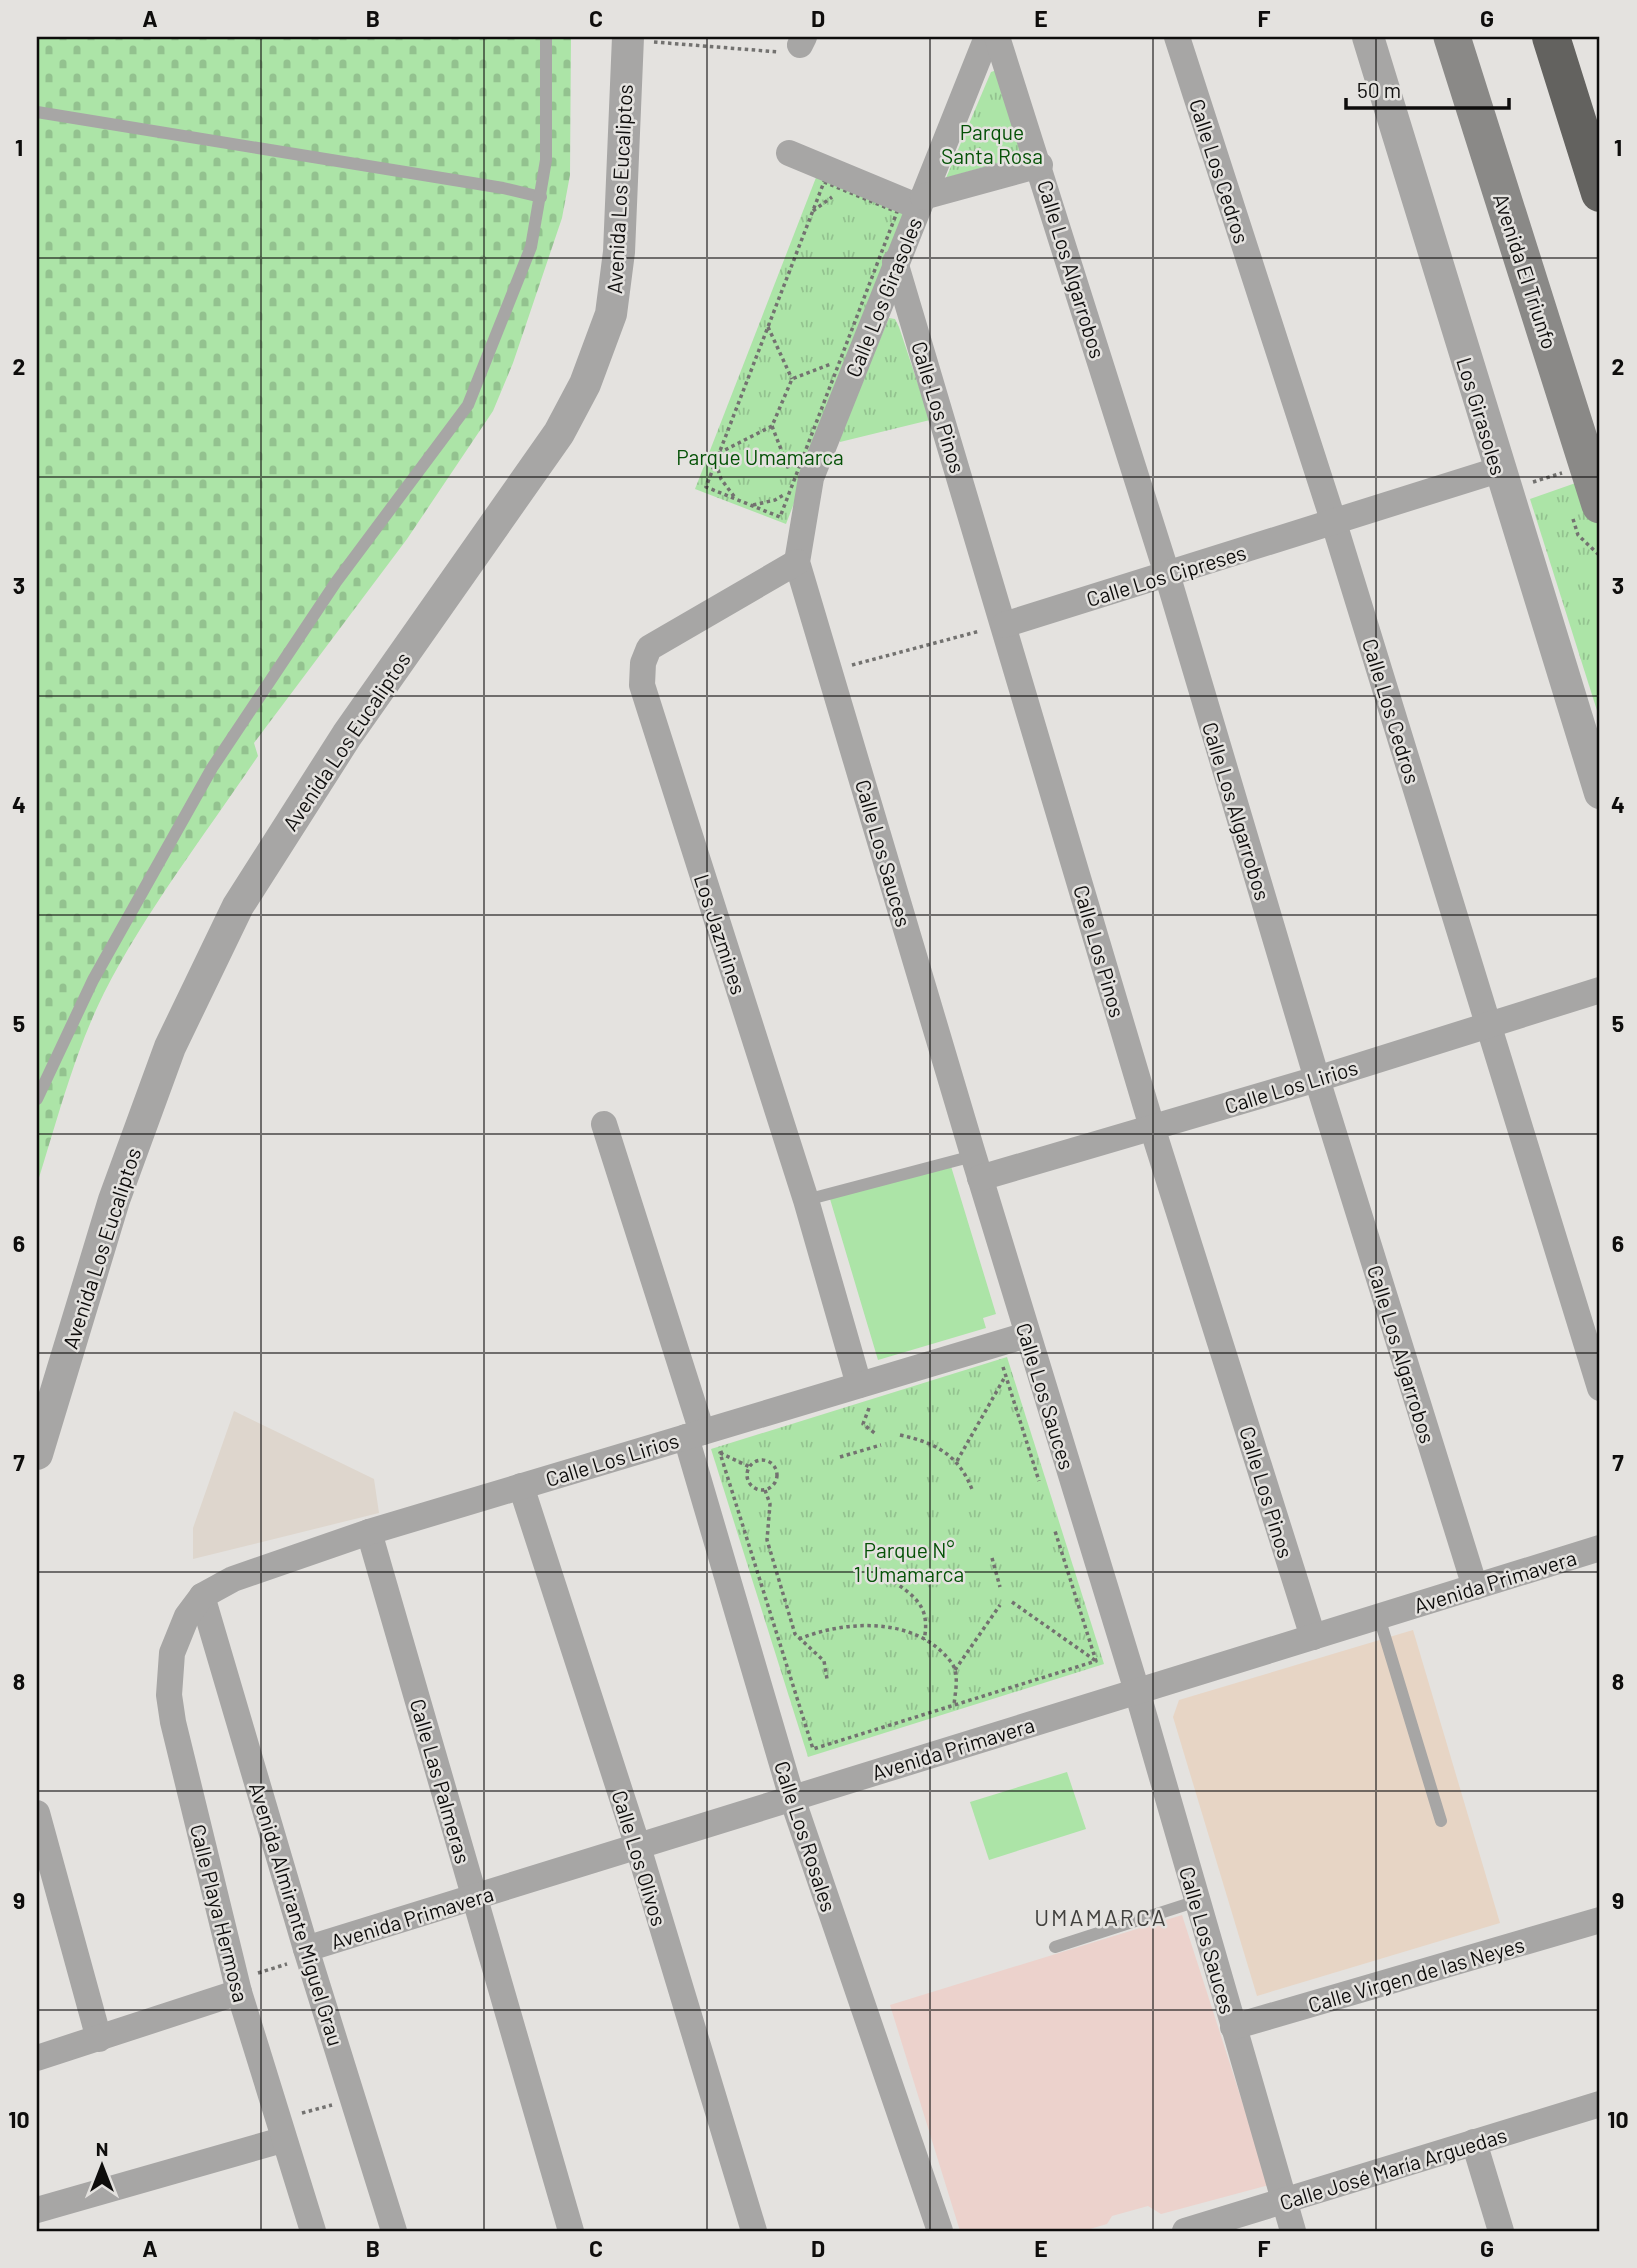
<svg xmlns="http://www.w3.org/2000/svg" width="1637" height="2268" font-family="Barlow,sans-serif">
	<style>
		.commercial { fill: #e7d5c5 }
		.built { fill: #ded6cd }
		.education { fill: #ecd2cc }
		.grass { fill: #ace4a7 }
		.cemetery { fill: url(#cemetery-stones) }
		.park { fill: url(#park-tufts) }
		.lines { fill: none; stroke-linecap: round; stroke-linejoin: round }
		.path { stroke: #737270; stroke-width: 3.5; stroke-dasharray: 3.5 3.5; stroke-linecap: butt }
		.service { stroke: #a7a6a5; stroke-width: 12 }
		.minor { stroke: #a7a6a5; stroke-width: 26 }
		.tertiary { stroke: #a7a6a5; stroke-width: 32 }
		.secondary { stroke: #8a8987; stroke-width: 37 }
		.motorway { stroke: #63625f; stroke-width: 38 }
		.grid { fill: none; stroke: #0e0d0c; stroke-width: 2; stroke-opacity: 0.55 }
		.labels { text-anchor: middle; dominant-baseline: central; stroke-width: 5; stroke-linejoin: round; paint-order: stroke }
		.park-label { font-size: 21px; fill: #055207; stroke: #e4e2df }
		.street-label { font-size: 21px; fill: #0e0d0c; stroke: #e4e2df }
		.neighbourhood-label { font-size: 23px; letter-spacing: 2px; fill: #42413e; stroke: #e4e2df }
		.neatline { fill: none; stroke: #0e0d0c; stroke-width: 2.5 }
		.grid-label { font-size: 23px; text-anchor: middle; font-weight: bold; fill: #0e0d0c }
	</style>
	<defs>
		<pattern id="cemetery-stones" width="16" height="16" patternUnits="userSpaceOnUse" patternTransform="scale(1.75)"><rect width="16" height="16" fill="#ace4a7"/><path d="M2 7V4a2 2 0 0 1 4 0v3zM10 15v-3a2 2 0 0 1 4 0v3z" fill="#93c28f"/></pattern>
		<pattern id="park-tufts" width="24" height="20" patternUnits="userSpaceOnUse" patternTransform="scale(1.75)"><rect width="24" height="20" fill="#ace4a7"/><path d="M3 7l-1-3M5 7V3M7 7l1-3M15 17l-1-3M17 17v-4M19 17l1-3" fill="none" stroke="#93c28f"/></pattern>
	</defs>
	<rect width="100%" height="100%" fill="#e4e2df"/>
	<polygon class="commercial" points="1413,1630 1500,1923 1257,1996 1173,1717 1179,1700"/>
	<polygon class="built" points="234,1411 374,1479 379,1513 193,1559 193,1528"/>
	<polygon class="education" points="1182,1915 1269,2185 1161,2214 1148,2206 1112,2216 1107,2224 1083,2231 960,2231 890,2005"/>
	<g class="grass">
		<polygon points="950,1163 996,1314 983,1318 986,1328 878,1360 830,1199"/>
		<polygon points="1067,1772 1086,1829 989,1860 970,1802"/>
	</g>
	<path class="cemetery" d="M37 37H571L570 175 562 218 513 363 493 411 407 539 254 743 258 756C205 835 147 909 104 993 74 1053 57 1121 37 1184Z"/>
	<g class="park">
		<polygon points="997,70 1026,155 946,178 991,72"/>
		<polygon points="817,175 907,210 786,524 695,489"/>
		<polygon points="889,318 895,319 899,327 930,420 840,442 839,435"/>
		<polygon points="1587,479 1600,522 1600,720 1530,499"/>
		<polygon points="1007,1357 1104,1664 808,1757 711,1449"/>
	</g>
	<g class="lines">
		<g class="path">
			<polyline points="654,42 779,52"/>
			<polygon points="824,182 897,212 780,517 706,487"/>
			<polyline points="813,211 832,197"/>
			<polyline points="768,327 792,379"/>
			<polyline points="772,426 789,470"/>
			<polyline points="719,453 772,426 792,379 831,364"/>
			<polyline points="716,463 721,479 736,499"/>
			<polyline points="1533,482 1562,473"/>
			<polyline points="753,505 775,500 785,494"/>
			<polyline points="1573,519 1578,535 1600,556"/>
			<polyline points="852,665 980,631"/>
			<polyline points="1003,1367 1039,1481"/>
			<polyline points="869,1408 863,1424 877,1435"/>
			<path d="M900 1435C937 1443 960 1456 973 1492"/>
			<polyline points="723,1452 720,1453 813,1749 1096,1661 1055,1531"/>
			<polyline points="720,1453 750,1467"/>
			<polyline points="840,1457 881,1445"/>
			<circle cx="762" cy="1475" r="15"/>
			<polyline points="957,1461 1006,1375"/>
			<polyline points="765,1490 770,1504 767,1540 795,1634 824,1661 827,1679"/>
			<polyline points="992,1558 1000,1587"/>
			<path d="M878 1568C903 1593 933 1597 924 1640"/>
			<polyline points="1012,1602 1096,1661"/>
			<path d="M799 1639C846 1620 916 1616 951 1662 960 1673 955 1693 954 1705"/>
			<polyline points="955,1670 1000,1605"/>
			<polyline points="258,1973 287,1964"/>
			<polyline points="302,2113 332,2105"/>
		</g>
		<g class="service">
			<polyline points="37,112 503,188 541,197"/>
			<polyline points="37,1099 93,980 212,768 336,582 468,405 531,247 546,160 546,37"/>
			<polyline points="806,1200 973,1156"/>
			<polyline points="1379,1617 1441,1821"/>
			<polyline points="1055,1947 1197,1901"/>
		</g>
		<g class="minor">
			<polyline points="987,37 811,478 797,562 972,1151 1137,1691 1293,2231"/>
			<polyline points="997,37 1167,574 1317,1079 1475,1587"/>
			<polyline points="1177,37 1334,523 1600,1388"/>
			<polyline points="800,45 804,37"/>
			<polyline points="789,153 919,207"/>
			<polyline points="923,197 1040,165"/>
			<polyline points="895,262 1152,1127 1313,1637"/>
			<polyline points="797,562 649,648 643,663 642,685 806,1200 859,1385"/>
			<polyline points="1004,625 1498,470"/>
			<polyline points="604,1124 702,1432"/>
			<polyline points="980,1178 1317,1079 1600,990"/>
			<polyline points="686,1437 792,1798 940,2231"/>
			<polyline points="521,1486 638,1847 754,2231"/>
			<polyline points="369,1532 571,2231"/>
			<polyline points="202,1596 306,1949 394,2231"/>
			<polyline points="37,1813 99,2039"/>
			<polyline points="306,1949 1600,1548"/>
			<polyline points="1233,2027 1600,1920"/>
			<polyline points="37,2058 239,1992"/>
			<polyline points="1474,2142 1501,2231"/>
			<polyline points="37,2210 282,2140"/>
			<polyline points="313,2231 239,1992 173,1722 169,1695 172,1653 187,1616 202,1596 233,1579 369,1532 1027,1335"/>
			<polyline points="1185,2231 1600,2104"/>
		</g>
		<g class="tertiary">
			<polyline points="1368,37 1600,793"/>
			<polyline points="37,1454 114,1200 170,1047 238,906 347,735 559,433 585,384 611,314 619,252 628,37"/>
		</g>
		<polyline class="secondary" points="1452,37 1600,505"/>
		<polyline class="motorway" points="1551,37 1600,193"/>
	</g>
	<path class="grid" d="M261 37V2231M484 37V2231M707 37V2231M930 37V2231M1153 37V2231M1376 37V2231M37 258H1600M37 477H1600M37 696H1600M37 915H1600M37 1134H1600M37 1353H1600M37 1572H1600M37 1791H1600M37 2010H1600"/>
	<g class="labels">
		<g class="park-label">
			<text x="992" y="131">Parque<tspan x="992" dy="24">Santa Rosa</tspan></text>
			<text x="760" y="456">Parque Umamarca</text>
			<text x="909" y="1549">Parque N°<tspan x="909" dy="24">1 Umamarca</tspan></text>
		</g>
		<g class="street-label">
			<text transform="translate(1220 171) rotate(72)">Calle Los Cedros</text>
			<text transform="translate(619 189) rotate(-87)">Avenida Los Eucaliptos</text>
			<text transform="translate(1072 269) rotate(73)">Calle Los Algarrobos</text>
			<text transform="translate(1526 271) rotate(72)">Avenida El Triunfo</text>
			<text transform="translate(883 297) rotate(-68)">Calle Los Girasoles</text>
			<text transform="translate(939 407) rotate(73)">Calle Los Pinos</text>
			<text transform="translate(1482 416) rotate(73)">Los Girasoles</text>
			<text transform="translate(1166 575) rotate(-17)">Calle Los Cipreses</text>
			<text transform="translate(1392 711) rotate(73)">Calle Los Cedros</text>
			<text transform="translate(346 741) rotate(-56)">Avenida Los Eucaliptos</text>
			<text transform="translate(1237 811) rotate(73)">Calle Los Algarrobos</text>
			<text transform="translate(884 853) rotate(74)">Calle Los Sauces</text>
			<text transform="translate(721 934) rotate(72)">Los Jazmines</text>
			<text transform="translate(1100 951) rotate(74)">Calle Los Pinos</text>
			<text transform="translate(1291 1086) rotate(-17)">Calle Los Lirios</text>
			<text transform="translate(101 1248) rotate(-72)">Avenida Los Eucaliptos</text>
			<text transform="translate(1402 1354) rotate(73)">Calle Los Algarrobos</text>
			<text transform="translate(1046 1396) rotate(73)">Calle Los Sauces</text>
			<text transform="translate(612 1459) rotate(-17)">Calle Los Lirios</text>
			<text transform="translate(1267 1492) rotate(73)">Calle Los Pinos</text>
			<text transform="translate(1495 1581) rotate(-17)">Avenida Primavera</text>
			<text transform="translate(953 1748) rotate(-17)">Avenida Primavera</text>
			<text transform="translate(441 1781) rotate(74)">Calle Las Palmeras</text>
			<text transform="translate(806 1836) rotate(72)">Calle Los Rosales</text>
			<text transform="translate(640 1858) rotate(73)">Calle Los Olivos</text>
			<text transform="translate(220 1913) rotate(76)">Calle Playa Hermosa</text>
			<text transform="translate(297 1914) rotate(73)">Avenida Almirante Miguel Grau</text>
			<text transform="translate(412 1917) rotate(-17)">Avenida Primavera</text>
			<text transform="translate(1208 1940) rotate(74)">Calle Los Sauces</text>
			<text transform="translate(1416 1974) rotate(-16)">Calle Virgen de las Neyes</text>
			<text transform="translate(1393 2168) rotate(-17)">Calle José María Arguedas</text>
		</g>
		<g class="neighbourhood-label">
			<text x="1101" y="1917">UMAMARCA</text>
		</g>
	</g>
	<rect width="1637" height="2268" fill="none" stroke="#e4e2df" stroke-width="77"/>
	<g transform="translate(102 2166)" stroke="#e4e2df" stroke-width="5" paint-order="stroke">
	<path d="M0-5L12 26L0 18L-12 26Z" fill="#0e0d0c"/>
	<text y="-10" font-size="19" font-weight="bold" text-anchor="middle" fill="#0e0d0c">N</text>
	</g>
	<path d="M1346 98v10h163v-10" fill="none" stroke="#0e0d0c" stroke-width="3.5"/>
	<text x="1357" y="98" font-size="21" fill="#0e0d0c" stroke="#e4e2df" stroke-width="5" paint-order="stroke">50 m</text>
	<rect x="38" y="38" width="1560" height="2192" class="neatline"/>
	<g class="grid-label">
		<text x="150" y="27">A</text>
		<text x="373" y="27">B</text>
		<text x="596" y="27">C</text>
		<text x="818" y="27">D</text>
		<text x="1041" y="27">E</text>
		<text x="1264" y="27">F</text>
		<text x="1487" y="27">G</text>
		<text x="19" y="156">1</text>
		<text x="1618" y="156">1</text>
		<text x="19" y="375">2</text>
		<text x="1618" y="375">2</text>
		<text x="19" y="594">3</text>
		<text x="1618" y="594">3</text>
		<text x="19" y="813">4</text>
		<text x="1618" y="813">4</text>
		<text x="19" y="1032">5</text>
		<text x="1618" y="1032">5</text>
		<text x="19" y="1252">6</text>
		<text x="1618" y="1252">6</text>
		<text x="19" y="1471">7</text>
		<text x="1618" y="1471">7</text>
		<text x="19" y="1690">8</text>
		<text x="1618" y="1690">8</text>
		<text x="19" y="1909">9</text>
		<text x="1618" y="1909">9</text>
		<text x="19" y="2128">10</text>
		<text x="1618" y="2128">10</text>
		<text x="150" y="2257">A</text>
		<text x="373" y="2257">B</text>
		<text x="596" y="2257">C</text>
		<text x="818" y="2257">D</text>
		<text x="1041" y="2257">E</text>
		<text x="1264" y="2257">F</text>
		<text x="1487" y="2257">G</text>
	</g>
</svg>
